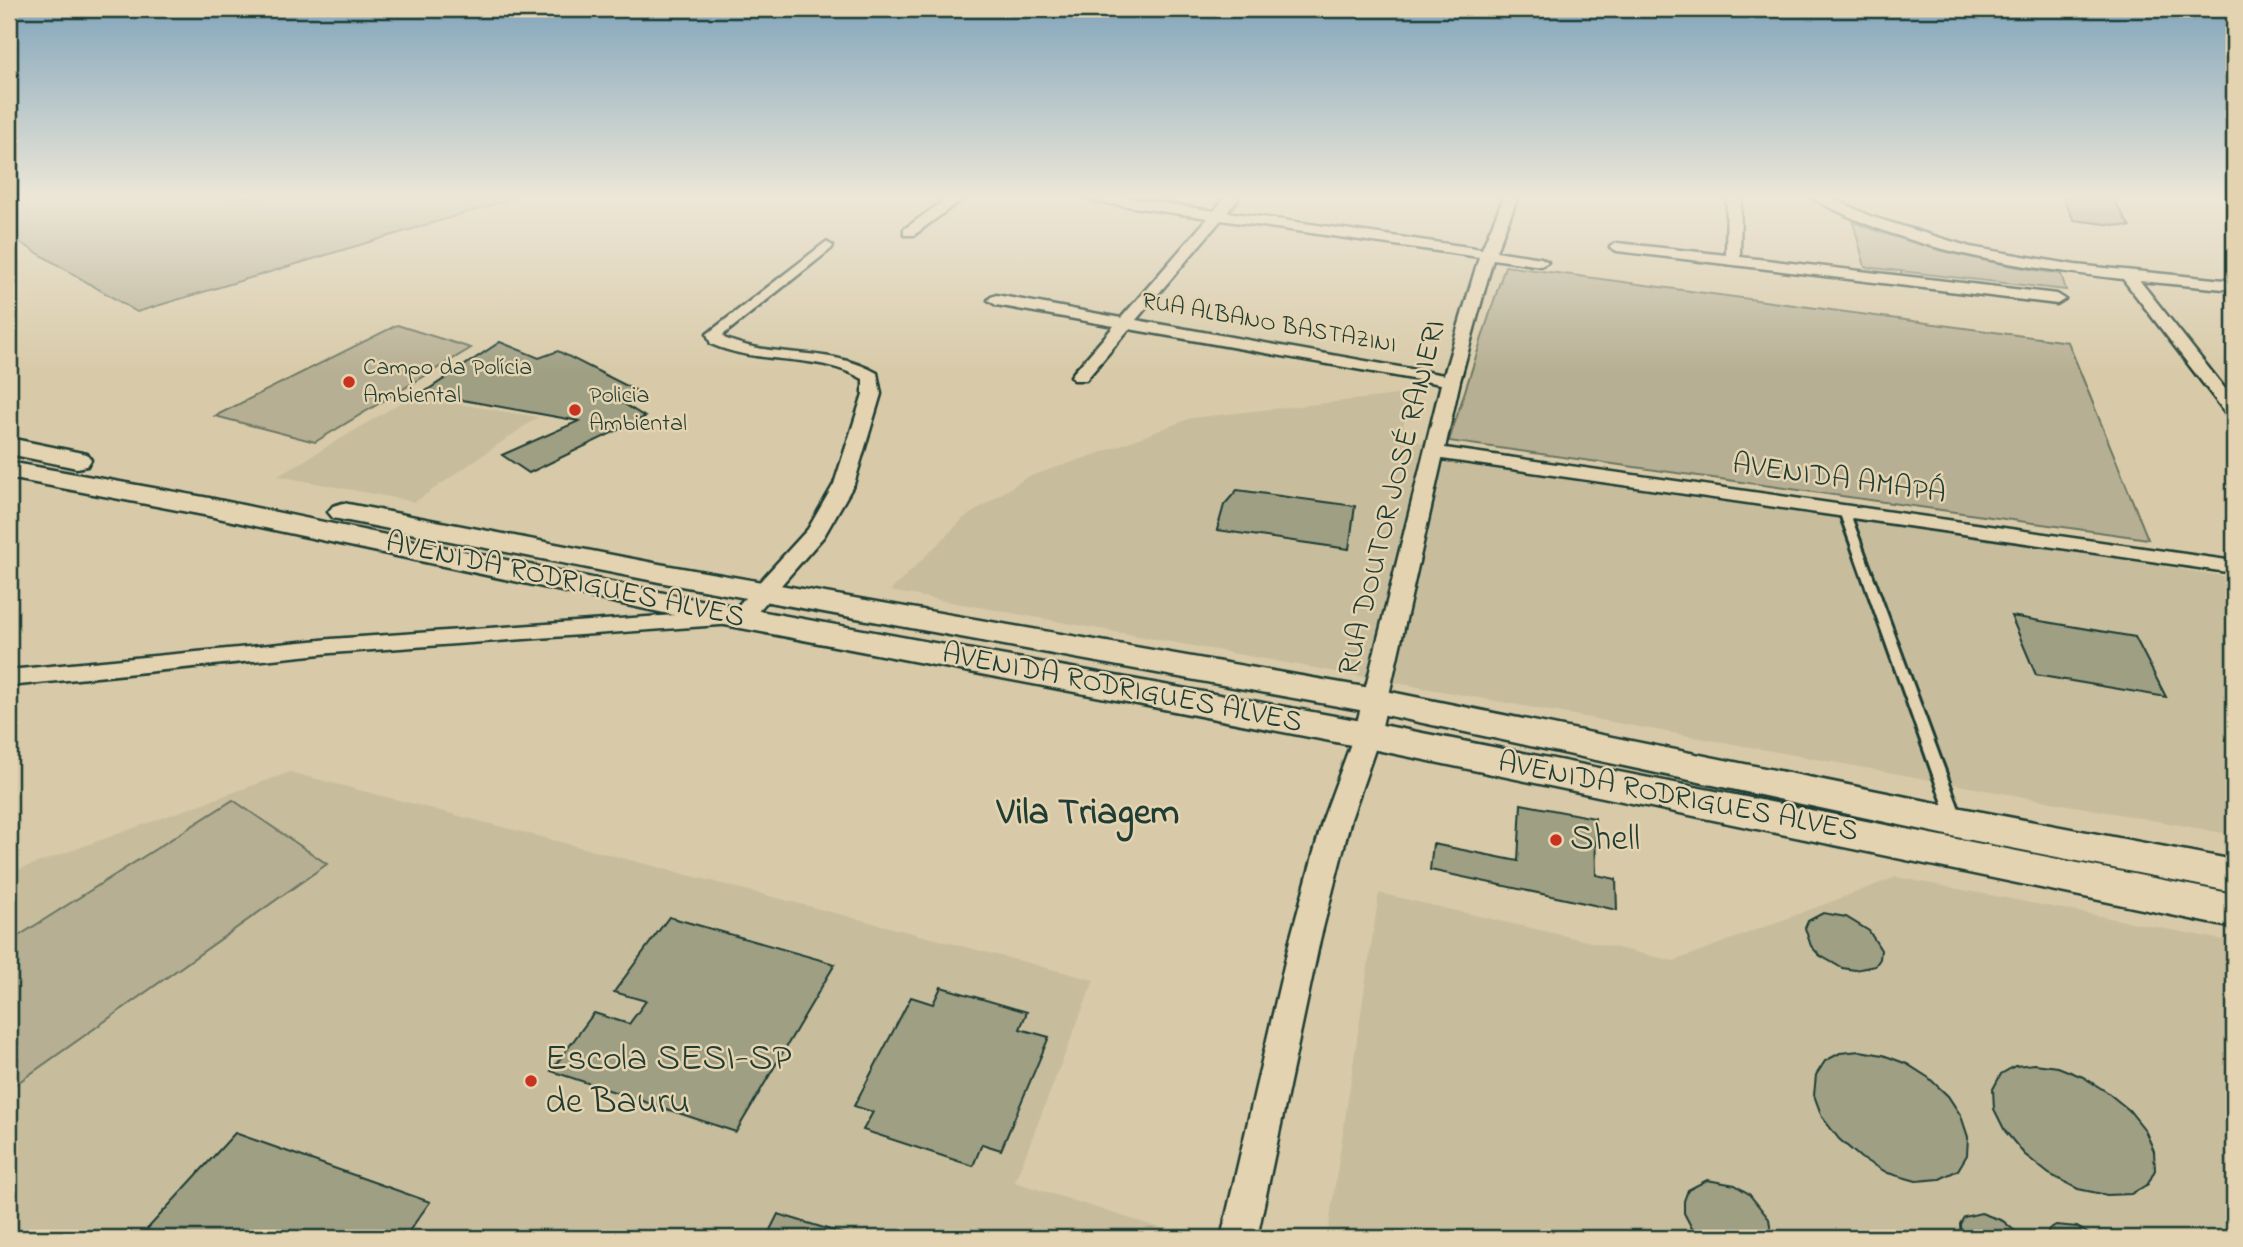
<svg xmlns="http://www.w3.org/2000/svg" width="2243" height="1247" font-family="'Indie Flower',sans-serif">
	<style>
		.built { fill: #c7bd9d }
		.green { fill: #b6af93; stroke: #6a7664; stroke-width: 2 }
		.building { fill: #9f9f84; stroke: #1f3d34; stroke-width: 2 }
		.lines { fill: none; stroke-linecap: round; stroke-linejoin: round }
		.service-casing { stroke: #1f3d34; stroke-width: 6 }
		.minor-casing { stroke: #1f3d34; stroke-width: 5 }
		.secondary-casing { stroke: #1f3d34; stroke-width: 5 }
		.service { fill: #e4d3b0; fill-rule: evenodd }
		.minor { fill: #e4d3b0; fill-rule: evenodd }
		.secondary { fill: #e4d3b0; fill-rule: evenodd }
		.poi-dot { fill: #c8321e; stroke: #e4d3b0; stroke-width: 2.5 }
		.labels { text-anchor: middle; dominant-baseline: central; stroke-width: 5; stroke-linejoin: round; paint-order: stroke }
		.far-street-label { font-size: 24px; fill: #1f3d34; stroke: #e4d3b0 }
		.far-poi-label { font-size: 24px; fill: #1f3d34; stroke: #e4d3b0; text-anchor: start }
		.street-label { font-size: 30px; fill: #1f3d34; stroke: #e4d3b0 }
		.district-label { font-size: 37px; font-weight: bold; fill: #1f3d34; stroke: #e4d3b0 }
		.near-poi-label { font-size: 37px; fill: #1f3d34; stroke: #e4d3b0; text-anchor: start }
	</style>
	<rect width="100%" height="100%" fill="#d8caa8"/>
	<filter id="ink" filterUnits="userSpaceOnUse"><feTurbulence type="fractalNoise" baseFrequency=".0143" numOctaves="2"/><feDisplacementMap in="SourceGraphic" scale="14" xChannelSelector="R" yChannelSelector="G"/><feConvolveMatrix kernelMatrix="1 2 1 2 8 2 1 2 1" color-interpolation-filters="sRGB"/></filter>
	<g filter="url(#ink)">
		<g class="built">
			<polygon points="1406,394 1403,439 2234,578 2234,835 890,591 964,518 1027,477 1105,451 1191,418"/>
			<polygon points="412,396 538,417 415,502 278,476"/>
			<polygon points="290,772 1094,980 1015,1182 1182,1235 1182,1238 9,1238 9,873"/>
			<polygon points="1896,877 2234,942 2234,1238 1327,1238 1379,893 1674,961"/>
		</g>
		<g class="green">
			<polygon points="9,197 519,197 137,312 9,236"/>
			<path d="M1853 222C1920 248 1990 264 2061 274L2066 290 1865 267Z"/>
			<polygon points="1505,266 2068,342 2148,539 1449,441"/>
			<polygon points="397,325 471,348 315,442 215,416"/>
			<polygon points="233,800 327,864 9,1089 9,942"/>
		</g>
		<g class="building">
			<polygon points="2062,197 2112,197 2130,227 2074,220"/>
			<polygon points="500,342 539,358 558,351 641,393 621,402 645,417 529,473 502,455 579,421 423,393"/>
			<polygon points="1237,490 1355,506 1349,549 1217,530 1224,505"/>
			<polygon points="2011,616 2135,637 2166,697 2036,675"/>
			<polygon points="1521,804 1595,818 1596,875 1616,879 1617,910 1430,870 1433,844 1518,861"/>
			<polygon points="1823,913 1846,917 1869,931 1881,950 1880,959 1875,966 1855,970 1842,968 1819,955 1811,946 1805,928 1808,921"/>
			<polygon points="669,917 835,964 736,1132 551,1071 594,1013 629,1024 646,1001 614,992"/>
			<polygon points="941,987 1027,1012 1020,1029 1049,1037 1001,1150 982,1144 973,1166 863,1130 873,1112 854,1106 911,997 933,1004"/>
			<polygon points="1860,1051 1883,1055 1907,1064 1929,1078 1948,1096 1961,1116 1968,1137 1967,1155 1958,1170 1940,1179 1916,1181 1888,1173 1861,1158 1839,1139 1822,1117 1814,1095 1816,1075 1825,1061 1840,1053"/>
			<polygon points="2035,1064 2058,1067 2083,1077 2107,1092 2129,1110 2145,1130 2154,1151 2155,1170 2148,1184 2131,1194 2107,1195 2078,1189 2049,1174 2024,1154 2005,1131 1994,1109 1993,1089 2001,1074 2015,1066"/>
			<polygon points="235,1133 430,1202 404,1238 139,1238"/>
			<polygon points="1707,1180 1735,1185 1749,1194 1769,1219 1772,1238 1697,1238 1684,1213 1684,1201 1688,1190"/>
			<polygon points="1981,1213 2003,1221 2023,1238 1961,1238 1960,1224 1964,1217"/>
			<polygon points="778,1214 857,1238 766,1238"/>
			<polygon points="2056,1225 2077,1227 2096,1238 2045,1238 2049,1229"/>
			<polygon points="1879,1234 1892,1234 1905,1238 1866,1238"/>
		</g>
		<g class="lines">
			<defs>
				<polygon id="service" points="1844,508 1849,511 1963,820 1961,824 1956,825 1951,824 1949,820 1839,511"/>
				<g id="minor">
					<polygon points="949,197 965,197 914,235 904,235 904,229"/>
					<path d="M1086 197H1121L1214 211 1226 197H1240L1227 212 1482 249 1504 197H1518L1496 251 1541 258 1548 262 1541 266 1493 259 1460 381 1445 448 2234 561V573L1442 459 1380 735 1351 819 1320 940 1257 1238H1221L1290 940 1323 819 1354 735 1441 384 1129 329 1086 380H1074L1071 376 1074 372 1114 326 996 305 988 300 991 297 996 295 1121 318 1208 218 1093 201ZM1221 220 1479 257 1444 375 1136 320Z"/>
					<polygon points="1727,197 1741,197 1740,257 2057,294 2065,299 2057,304 1617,251 1610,247 1617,243 1726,255"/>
					<path d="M1812 197H1830L1872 217 1970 247 2075 265 2234 281V290L2140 281 2234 400V417L2228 416 2123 279C2029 268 1932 255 1846 215 1835 209 1821 205 1812 197Z"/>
					<path d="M826 242 833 246 831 249 723 335 724 338C775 360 827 345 877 373L881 394 854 484 824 536 748 623 331 653 9 686V670L331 639 733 611 808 529 834 484 863 394V379C816 352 761 366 711 344L707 334Z"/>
				</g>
				<g id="secondary">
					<polygon points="9,438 87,454 91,460 87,466 77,468 9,454"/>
					<polygon points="9,462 209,498 683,597 1367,722 2234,894 2234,928 1367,748 683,617 209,516 9,478"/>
					<polygon points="343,503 659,564 1376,689 1956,807 2234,860 2234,892 1956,837 1376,713 659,582 333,518 328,512 333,506"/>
				</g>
			</defs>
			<use href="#service" class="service-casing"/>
			<use href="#minor" class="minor-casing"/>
			<use href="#secondary" class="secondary-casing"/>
			<use href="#service" class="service"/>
			<use href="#minor" class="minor"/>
			<use href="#secondary" class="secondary"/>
		</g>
	</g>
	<linearGradient id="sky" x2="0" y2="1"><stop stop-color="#82a5bb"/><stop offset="0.53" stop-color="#ede7d8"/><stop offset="1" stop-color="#ede7d8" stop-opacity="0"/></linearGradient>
	<rect width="2243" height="372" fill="url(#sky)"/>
	<g class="poi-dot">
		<circle cx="349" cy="382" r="7"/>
		<circle cx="575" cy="410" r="7"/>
		<circle cx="1556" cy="840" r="7"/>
		<circle cx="531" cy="1081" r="7"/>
	</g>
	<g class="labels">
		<g class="far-street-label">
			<text transform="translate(1269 324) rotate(10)">RUA ALBANO BASTAZINI</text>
		</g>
		<g class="far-poi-label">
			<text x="363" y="368">Campo da Polícia<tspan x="363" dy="28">Ambiental</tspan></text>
			<text x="589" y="396">Policia<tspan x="589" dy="28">Ambiental</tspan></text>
		</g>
		<g class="street-label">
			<text transform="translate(1839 480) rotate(8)">AVENIDA AMAPÁ</text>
			<text transform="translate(1393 498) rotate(-76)">RUA DOUTOR JOSÉ RANIERI</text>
			<text transform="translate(565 581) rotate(12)">AVENIDA RODRIGUES ALVES</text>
			<text transform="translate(1122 689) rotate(11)">AVENIDA RODRIGUES ALVES</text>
			<text transform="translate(1678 798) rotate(11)">AVENIDA RODRIGUES ALVES</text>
		</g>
		<g class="district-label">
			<text x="1088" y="814">Vila Triagem</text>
		</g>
		<g class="near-poi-label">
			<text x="1570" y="840">Shell</text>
			<text x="545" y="1060">Escola SESI-SP<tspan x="545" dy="43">de Bauru</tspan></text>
		</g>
	</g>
	<rect width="2243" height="1247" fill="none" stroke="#e4d3b0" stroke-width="35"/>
	<rect x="18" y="18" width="2208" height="1212" fill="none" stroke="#1f3d34" stroke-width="2.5" filter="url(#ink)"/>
</svg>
